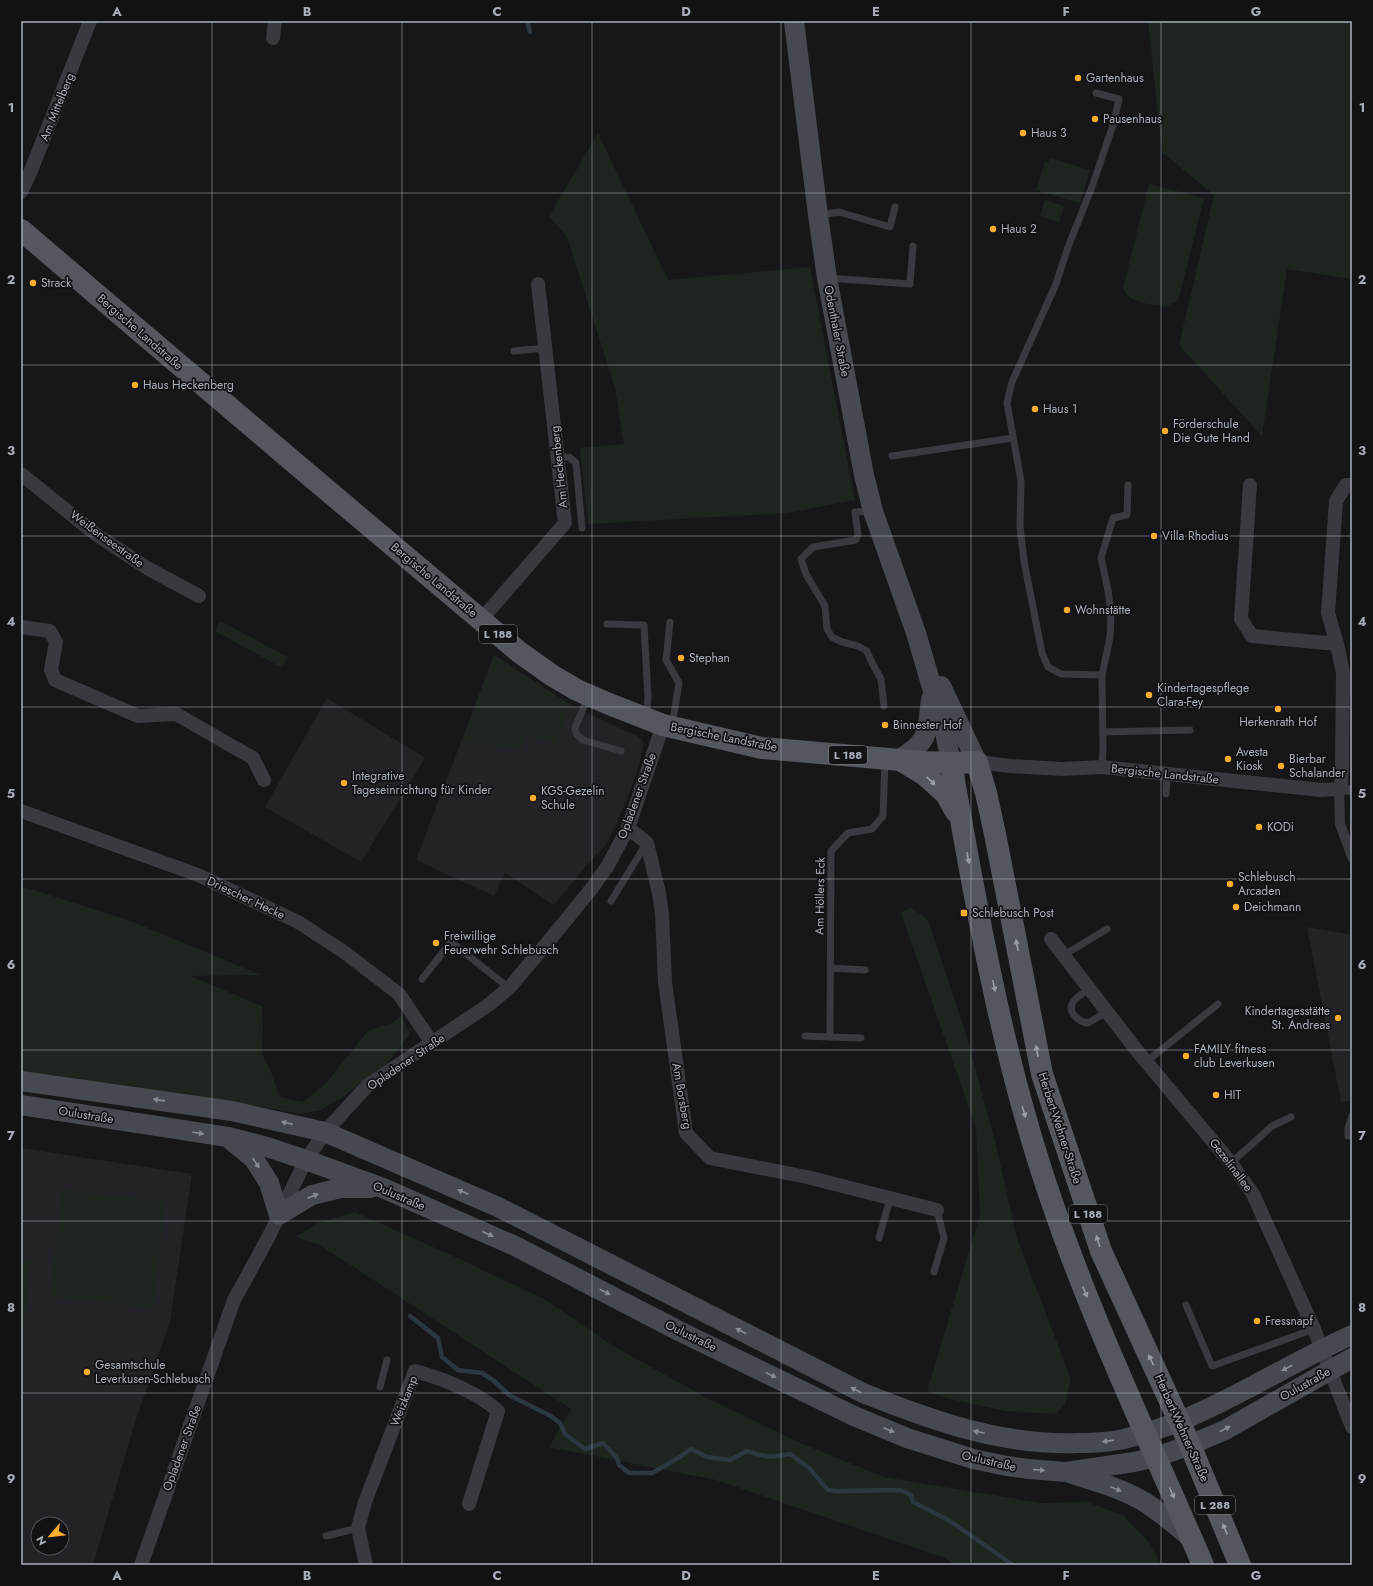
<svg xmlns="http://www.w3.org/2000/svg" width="1373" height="1586" font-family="Jost,sans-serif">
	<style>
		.built { fill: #232327; fill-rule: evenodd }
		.green { fill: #1d251e }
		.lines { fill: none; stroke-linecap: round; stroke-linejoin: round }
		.stream { stroke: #2c373f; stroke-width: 4.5 }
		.service { stroke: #383a3f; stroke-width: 7 }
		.pedestrian { stroke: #383a3f; stroke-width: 10 }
		.minor { stroke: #383a3f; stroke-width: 14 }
		.secondary { stroke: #46494f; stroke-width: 20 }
		.primary { stroke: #54575e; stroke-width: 22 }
		.oneway { fill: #989da8 }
		.oneway2 { fill: #868b95 }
		.grid { fill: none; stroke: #a9afba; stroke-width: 1; stroke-opacity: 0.55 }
		.poi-dot { fill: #fdad2c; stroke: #121215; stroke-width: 1.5 }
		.labels { text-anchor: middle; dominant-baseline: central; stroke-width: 3.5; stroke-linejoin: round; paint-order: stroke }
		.shield { fill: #121215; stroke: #7c8088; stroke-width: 1 }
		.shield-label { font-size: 11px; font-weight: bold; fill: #a9afba }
		.poi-label { font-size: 12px; fill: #a9afba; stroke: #121215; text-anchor: start }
		.street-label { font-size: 12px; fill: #a9afba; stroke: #121215 }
		.neatline { fill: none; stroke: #a9afba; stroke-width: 1.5 }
		.grid-label { font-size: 13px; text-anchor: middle; font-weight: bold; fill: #a9afba }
	</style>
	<rect width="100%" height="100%" fill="#17171a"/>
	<g class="built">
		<polygon points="494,655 573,706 639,737 644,743 637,773 617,823 606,845 591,860 554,905 505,873 494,896 416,860"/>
		<polygon points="327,698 425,758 361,862 265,807"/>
		<polygon points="1307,927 1352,935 1352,1101 1341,1102"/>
		<path d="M21 1148 192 1174 170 1322 135 1422 93 1565H21ZM38 1524H62V1548H38Z"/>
	</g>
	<g class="green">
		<polygon points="1148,21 1352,21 1352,279 1287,269 1262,436 1179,345 1214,195 1162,152"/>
		<polygon points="598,133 668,280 810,267 855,500 788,513 588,524 580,448 624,444 615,388 567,237 549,216"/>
		<polygon points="1050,158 1090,170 1080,203 1036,190 1045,162 1048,163"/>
		<path d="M1149 184 1204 198 1179 298C1172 312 1142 304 1131 298 1127 295 1125 292 1123 288Z"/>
		<polygon points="1045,200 1064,206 1059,222 1040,216"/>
		<polygon points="220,621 288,657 282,668 215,631"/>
		<polygon points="495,657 569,704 557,744 526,734 522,748 461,742"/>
		<polygon points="21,886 131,921 261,975 190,976 262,1006 263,1031 262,1053 271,1072 280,1097 303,1102 325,1084 369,1030 390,1024 401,1016 410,1034 388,1063 344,1096 321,1110 301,1114 234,1102 21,1074"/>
		<polygon points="911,907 928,920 966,1034 996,1145 1017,1238 1071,1379 1065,1405 1055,1414 1005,1411 950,1399 927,1391 980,1215 976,1128 901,913"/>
		<polygon points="62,1190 165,1202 153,1308 50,1296"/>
		<polygon points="355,1212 453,1256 544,1299 615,1347 705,1397 798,1442 884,1477 1040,1503 1087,1502 1124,1516 1151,1545 1161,1565 955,1565 945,1558 716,1480 549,1447 571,1409 320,1245 296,1237 318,1223"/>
		<polygon points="21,1260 31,1261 21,1351"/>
	</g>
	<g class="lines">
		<g class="stream">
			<polyline points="527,21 530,32"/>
			<path d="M410 1316 438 1338 442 1357 458 1370 482 1373 493 1380 509 1395 551 1416 560 1423 565 1434 585 1449 603 1443 617 1458 619 1465 629 1473H652L680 1457 691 1449 707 1457 730 1460 747 1451C764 1457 771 1458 790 1454L809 1468 828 1490 836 1491 900 1490 911 1495 913 1502 950 1521 1013 1565"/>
		</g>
		<g class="service">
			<polyline points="1096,93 1119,99 1114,122 1092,187 1068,247 1056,284 1012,382 1007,403 1021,481 1020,527 1024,561 1042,653 1048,667 1061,674 1102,675"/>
			<polyline points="820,215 839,212 890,227 895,207"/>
			<polyline points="828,278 910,284 913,246"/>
			<polyline points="514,351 546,348"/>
			<polyline points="892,456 1013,438"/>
			<polyline points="558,457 569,457 576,463 582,528"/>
			<polyline points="871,511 855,512 858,534 856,540 813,547 801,559 806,574 825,606 827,629 832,637 842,642 858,646 867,651 871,661 881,679 884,706"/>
			<polyline points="670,622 666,660 679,683 672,725"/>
			<polyline points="607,624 644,625 648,699 646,716"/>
			<path d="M588 697 575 728C575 734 578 736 583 740L621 751"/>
			<polyline points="1103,732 1190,730"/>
			<polyline points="1102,767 1103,749 1102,675 1110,637 1111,613 1108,590 1101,558 1113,518 1127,515 1128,485"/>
			<polyline points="1166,794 1167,775"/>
			<polyline points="611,901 646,844"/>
			<polyline points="1064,955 1107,929"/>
			<polyline points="830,968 865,970"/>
			<polyline points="422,979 451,942 509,988"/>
			<path d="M1089 989C1084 993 1077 996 1074 1001 1065 1011 1079 1022 1088 1023L1107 1012"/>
			<polyline points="805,1036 830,1037"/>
			<polyline points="861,1038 830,1037 831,851 848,833 872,829 883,816 885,761"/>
			<polyline points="1146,1062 1218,1004"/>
			<polyline points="1348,1136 1348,1128 1352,1116"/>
			<polyline points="1231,1163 1272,1126 1291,1117"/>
			<polyline points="879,1238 890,1199"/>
			<polyline points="934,1272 944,1238 937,1210"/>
			<polyline points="1186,1305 1212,1366 1314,1329"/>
			<polyline points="380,1387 387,1360"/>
			<polyline points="326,1536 358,1528"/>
		</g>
		<polyline class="pedestrian" points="1352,790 1339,789 1340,824 1352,857"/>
		<g class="minor">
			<polyline points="273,38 275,21"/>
			<polyline points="21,192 30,173 90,21"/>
			<polyline points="21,474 97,535 147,568 199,596"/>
			<polyline points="1250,485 1241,619 1252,636 1337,644"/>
			<polyline points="481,620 565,523 538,284"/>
			<polyline points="21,627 50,631 56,642 51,670 55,680 138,716 176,714 253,758 264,780"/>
			<polyline points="977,762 1010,766 1062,769 1102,767 1321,790 1339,789 1341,784 1342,766 1343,673 1337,644 1328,613 1336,501 1346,485 1352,485"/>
			<polyline points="21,811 198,875 298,922 344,952 399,994 432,1043"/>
			<polyline points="628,828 647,843 659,893 662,914 665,982 686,1133 710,1158 807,1177 937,1210"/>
			<polyline points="1051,939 1138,1052 1231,1163 1253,1194 1314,1329 1352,1427"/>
			<polyline points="141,1565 234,1300 268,1238 306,1160 325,1132 368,1085 487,1006 509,988 553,936 592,888 607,867 628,828 663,725"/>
			<path d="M366 1565 358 1528 365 1502 415 1371C444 1379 475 1391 498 1411L469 1504"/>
		</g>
		<g class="secondary">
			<polyline points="794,21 818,215 827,278 864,475 873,511 916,633 945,732 951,763"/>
			<polyline points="941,686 977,762"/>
			<path d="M899 759C930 742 927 732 931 699"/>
			<path d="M21 1081 232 1111 325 1132 498 1207 863 1393C933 1421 1003 1446 1079 1443 1094 1443 1110 1442 1124 1439 1153 1432 1183 1421 1209 1408 1258 1385 1303 1357 1352 1335"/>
			<polyline points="21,1105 228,1137 267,1147 306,1160 383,1188 515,1246 679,1331 854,1416 907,1438 973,1459 1007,1466 1029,1469 1066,1472 1134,1462 1156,1457 1190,1445 1225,1430 1352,1358"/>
			<polyline points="232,1141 254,1159 269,1183 279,1215 312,1195 341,1188 371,1188"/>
			<path d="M1072 1474C1095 1481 1120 1488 1141 1500 1160 1511 1177 1526 1193 1540"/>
		</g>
		<g class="primary">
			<polyline points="21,230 296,464 519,652 553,676 577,690 609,704 663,725 762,748 923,762 951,763 977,762 986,793 995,834 1042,1074 1101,1251 1190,1445 1240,1565"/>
			<polyline points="902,761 925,775 946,794 956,812"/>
			<path d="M951 763C977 912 1003 1062 1053 1205 1095 1328 1152 1446 1203 1565"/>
		</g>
	</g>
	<defs><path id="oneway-solid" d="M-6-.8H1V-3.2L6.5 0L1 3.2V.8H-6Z"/></defs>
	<g class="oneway">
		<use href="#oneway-solid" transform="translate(931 781) rotate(43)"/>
		<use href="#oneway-solid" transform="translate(968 858) rotate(79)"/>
		<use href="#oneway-solid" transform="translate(1017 945) rotate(-101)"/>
		<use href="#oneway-solid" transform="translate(994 986) rotate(77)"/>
		<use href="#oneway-solid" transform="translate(1037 1051) rotate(-101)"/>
		<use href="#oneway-solid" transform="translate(1024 1112) rotate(73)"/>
		<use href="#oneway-solid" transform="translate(1098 1241) rotate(-108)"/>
		<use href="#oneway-solid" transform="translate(1085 1292) rotate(67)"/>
		<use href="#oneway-solid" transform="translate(1151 1360) rotate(-115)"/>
		<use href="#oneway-solid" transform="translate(1172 1493) rotate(66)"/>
		<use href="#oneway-solid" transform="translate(1225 1529) rotate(-112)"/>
	</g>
	<g class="oneway2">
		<use href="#oneway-solid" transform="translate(159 1100) rotate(-172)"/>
		<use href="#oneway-solid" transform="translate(287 1123) rotate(-167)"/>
		<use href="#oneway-solid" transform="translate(198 1133) rotate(9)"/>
		<use href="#oneway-solid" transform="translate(256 1163) rotate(56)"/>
		<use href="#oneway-solid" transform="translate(463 1192) rotate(-157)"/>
		<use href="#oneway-solid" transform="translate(313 1196) rotate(-21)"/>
		<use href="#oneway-solid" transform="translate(488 1234) rotate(24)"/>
		<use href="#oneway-solid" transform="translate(605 1292) rotate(27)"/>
		<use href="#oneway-solid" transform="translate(741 1331) rotate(-153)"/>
		<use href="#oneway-solid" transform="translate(1287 1368) rotate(152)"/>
		<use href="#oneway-solid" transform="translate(771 1375) rotate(26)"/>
		<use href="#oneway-solid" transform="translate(856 1390) rotate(-153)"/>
		<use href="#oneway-solid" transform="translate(1225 1429) rotate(-27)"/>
		<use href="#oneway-solid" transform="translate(889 1430) rotate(23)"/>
		<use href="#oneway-solid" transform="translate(979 1432) rotate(-168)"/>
		<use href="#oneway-solid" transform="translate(1108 1441) rotate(172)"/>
		<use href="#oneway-solid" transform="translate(1039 1470) rotate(4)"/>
		<use href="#oneway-solid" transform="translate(1116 1489) rotate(22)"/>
	</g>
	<path class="grid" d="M212 21V1565M402 21V1565M592 21V1565M781 21V1565M971 21V1565M1161 21V1565M21 193H1352M21 365H1352M21 536H1352M21 707H1352M21 879H1352M21 1050H1352M21 1221H1352M21 1393H1352"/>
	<g class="poi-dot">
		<circle cx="1078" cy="78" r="4"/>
		<circle cx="1095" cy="119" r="4"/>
		<circle cx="1023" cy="133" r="4"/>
		<circle cx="993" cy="229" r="4"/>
		<circle cx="33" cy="283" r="4"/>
		<circle cx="135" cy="385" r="4"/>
		<circle cx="1035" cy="409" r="4"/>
		<circle cx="1165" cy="431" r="4"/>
		<circle cx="1154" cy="536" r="4"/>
		<circle cx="1067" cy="610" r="4"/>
		<circle cx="681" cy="658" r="4"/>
		<circle cx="1149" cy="695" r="4"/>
		<circle cx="1278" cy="709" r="4"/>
		<circle cx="885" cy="725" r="4"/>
		<circle cx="1228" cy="759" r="4"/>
		<circle cx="1281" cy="766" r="4"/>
		<circle cx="344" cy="783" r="4"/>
		<circle cx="533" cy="798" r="4"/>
		<circle cx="1259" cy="827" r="4"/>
		<circle cx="1230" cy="884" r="4"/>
		<circle cx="1236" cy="907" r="4"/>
		<rect x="960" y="909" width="8" height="8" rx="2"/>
		<circle cx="436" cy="943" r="4"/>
		<circle cx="1338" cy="1018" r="4"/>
		<circle cx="1186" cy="1056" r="4"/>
		<circle cx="1216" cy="1095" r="4"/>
		<circle cx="1257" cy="1321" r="4"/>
		<circle cx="87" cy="1372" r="4"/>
	</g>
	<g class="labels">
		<g class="shield">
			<rect x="479" y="625" width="38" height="18" rx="3"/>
			<rect x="829" y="746" width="38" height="18" rx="3"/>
			<rect x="1069" y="1205" width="38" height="18" rx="3"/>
			<rect x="1195" y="1496" width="40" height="18" rx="3"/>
		</g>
		<g class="shield-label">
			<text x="498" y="634">L 188</text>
			<text x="848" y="755">L 188</text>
			<text x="1088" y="1214">L 188</text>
			<text x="1215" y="1505">L 288</text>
		</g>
		<g class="poi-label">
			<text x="1086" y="78">Gartenhaus</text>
			<text x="1103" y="119">Pausenhaus</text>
			<text x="1031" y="133">Haus 3</text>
			<text x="1001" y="229">Haus 2</text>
			<text x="41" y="283">Strack</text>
			<text x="143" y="385">Haus Heckenberg</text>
			<text x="1043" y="409">Haus 1</text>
			<text x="1173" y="424">Förderschule<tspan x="1173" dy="14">Die Gute Hand</tspan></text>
			<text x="1162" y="536">Villa Rhodius</text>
			<text x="1075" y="610">Wohnstätte</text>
			<text x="689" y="658">Stephan</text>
			<text x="1157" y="688">Kindertagespflege<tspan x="1157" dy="14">Clara-Fey</tspan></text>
			<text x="1278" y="722" text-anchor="middle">Herkenrath Hof</text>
			<text x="893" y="725">Binnester Hof</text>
			<text x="1236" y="752">Avesta<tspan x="1236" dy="14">Kiosk</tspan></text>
			<text x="1289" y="759">Bierbar<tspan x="1289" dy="14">Schalander</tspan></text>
			<text x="352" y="776">Integrative<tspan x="352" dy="14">Tageseinrichtung für Kinder</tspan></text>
			<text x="541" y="791">KGS-Gezelin<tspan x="541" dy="14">Schule</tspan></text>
			<text x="1267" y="827">KODi</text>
			<text x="1238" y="877">Schlebusch<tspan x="1238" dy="14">Arcaden</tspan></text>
			<text x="1244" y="907">Deichmann</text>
			<text x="972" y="913">Schlebusch Post</text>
			<text x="444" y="936">Freiwillige<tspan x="444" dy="14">Feuerwehr Schlebusch</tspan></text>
			<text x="1330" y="1011" text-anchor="end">Kindertagesstätte<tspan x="1330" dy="14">St. Andreas</tspan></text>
			<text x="1194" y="1049">FAMILY fitness<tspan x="1194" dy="14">club Leverkusen</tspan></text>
			<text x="1224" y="1095">HIT</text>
			<text x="1265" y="1321">Fressnapf</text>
			<text x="95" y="1365">Gesamtschule<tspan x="95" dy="14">Leverkusen-Schlebusch</tspan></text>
		</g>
		<g class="street-label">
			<text transform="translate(57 107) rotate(-68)">Am Mittelberg</text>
			<text transform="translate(837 331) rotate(79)">Odenthaler Straße</text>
			<text transform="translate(140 332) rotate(41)">Bergische Landstraße</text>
			<text transform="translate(559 467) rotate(-96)">Am Heckenberg</text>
			<text transform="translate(107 539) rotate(36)">Weißenseestraße</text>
			<text transform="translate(434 580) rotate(40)">Bergische Landstraße</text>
			<text transform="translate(724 737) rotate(11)">Bergische Landstraße</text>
			<text transform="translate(1165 774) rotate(6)">Bergische Landstraße</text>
			<text transform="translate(637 796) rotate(-70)">Opladener Straße</text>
			<text transform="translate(820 896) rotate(-89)">Am Höllers Eck</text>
			<text transform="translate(246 898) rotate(25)">Driescher Hecke</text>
			<text transform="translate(406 1062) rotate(-34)">Opladener Straße</text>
			<text transform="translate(682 1096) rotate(80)">Am Borsberg</text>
			<text transform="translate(86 1115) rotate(9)">Oulustraße</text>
			<text transform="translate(1060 1128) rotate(72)">Herbert-Wehner-Straße</text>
			<text transform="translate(1231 1165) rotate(53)">Gezelinallee</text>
			<text transform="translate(399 1196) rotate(23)">Oulustraße</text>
			<text transform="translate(691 1336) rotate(26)">Oulustraße</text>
			<text transform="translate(1305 1384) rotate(-29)">Oulustraße</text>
			<text transform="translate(404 1401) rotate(-68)">Weizkamp</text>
			<text transform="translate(1182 1428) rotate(66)">Herbert-Wehner-Straße</text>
			<text transform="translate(182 1448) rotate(-70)">Opladener Straße</text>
			<text transform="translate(989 1461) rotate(13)">Oulustraße</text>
		</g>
	</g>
	<rect width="1373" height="1586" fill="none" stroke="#121215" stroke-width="44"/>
	<g transform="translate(50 1536) rotate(242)"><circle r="19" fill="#121215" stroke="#4e5157"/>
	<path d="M0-3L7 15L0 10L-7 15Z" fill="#fdad2c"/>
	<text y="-6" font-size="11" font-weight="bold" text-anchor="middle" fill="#a9afba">N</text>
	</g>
	<rect x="22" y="22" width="1329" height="1542" class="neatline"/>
	<g class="grid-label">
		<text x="117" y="16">A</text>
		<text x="307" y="16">B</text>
		<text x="497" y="16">C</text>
		<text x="686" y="16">D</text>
		<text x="876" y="16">E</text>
		<text x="1066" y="16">F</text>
		<text x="1256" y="16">G</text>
		<text x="11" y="112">1</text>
		<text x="1362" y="112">1</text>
		<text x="11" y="284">2</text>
		<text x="1362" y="284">2</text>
		<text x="11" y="455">3</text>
		<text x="1362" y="455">3</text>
		<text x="11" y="626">4</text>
		<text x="1362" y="626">4</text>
		<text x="11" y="798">5</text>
		<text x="1362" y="798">5</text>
		<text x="11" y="969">6</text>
		<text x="1362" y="969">6</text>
		<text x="11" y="1140">7</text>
		<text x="1362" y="1140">7</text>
		<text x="11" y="1312">8</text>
		<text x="1362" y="1312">8</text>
		<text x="11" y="1483">9</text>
		<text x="1362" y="1483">9</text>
		<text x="117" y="1580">A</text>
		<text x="307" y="1580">B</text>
		<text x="497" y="1580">C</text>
		<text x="686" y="1580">D</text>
		<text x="876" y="1580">E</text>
		<text x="1066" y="1580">F</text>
		<text x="1256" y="1580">G</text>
	</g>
</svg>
